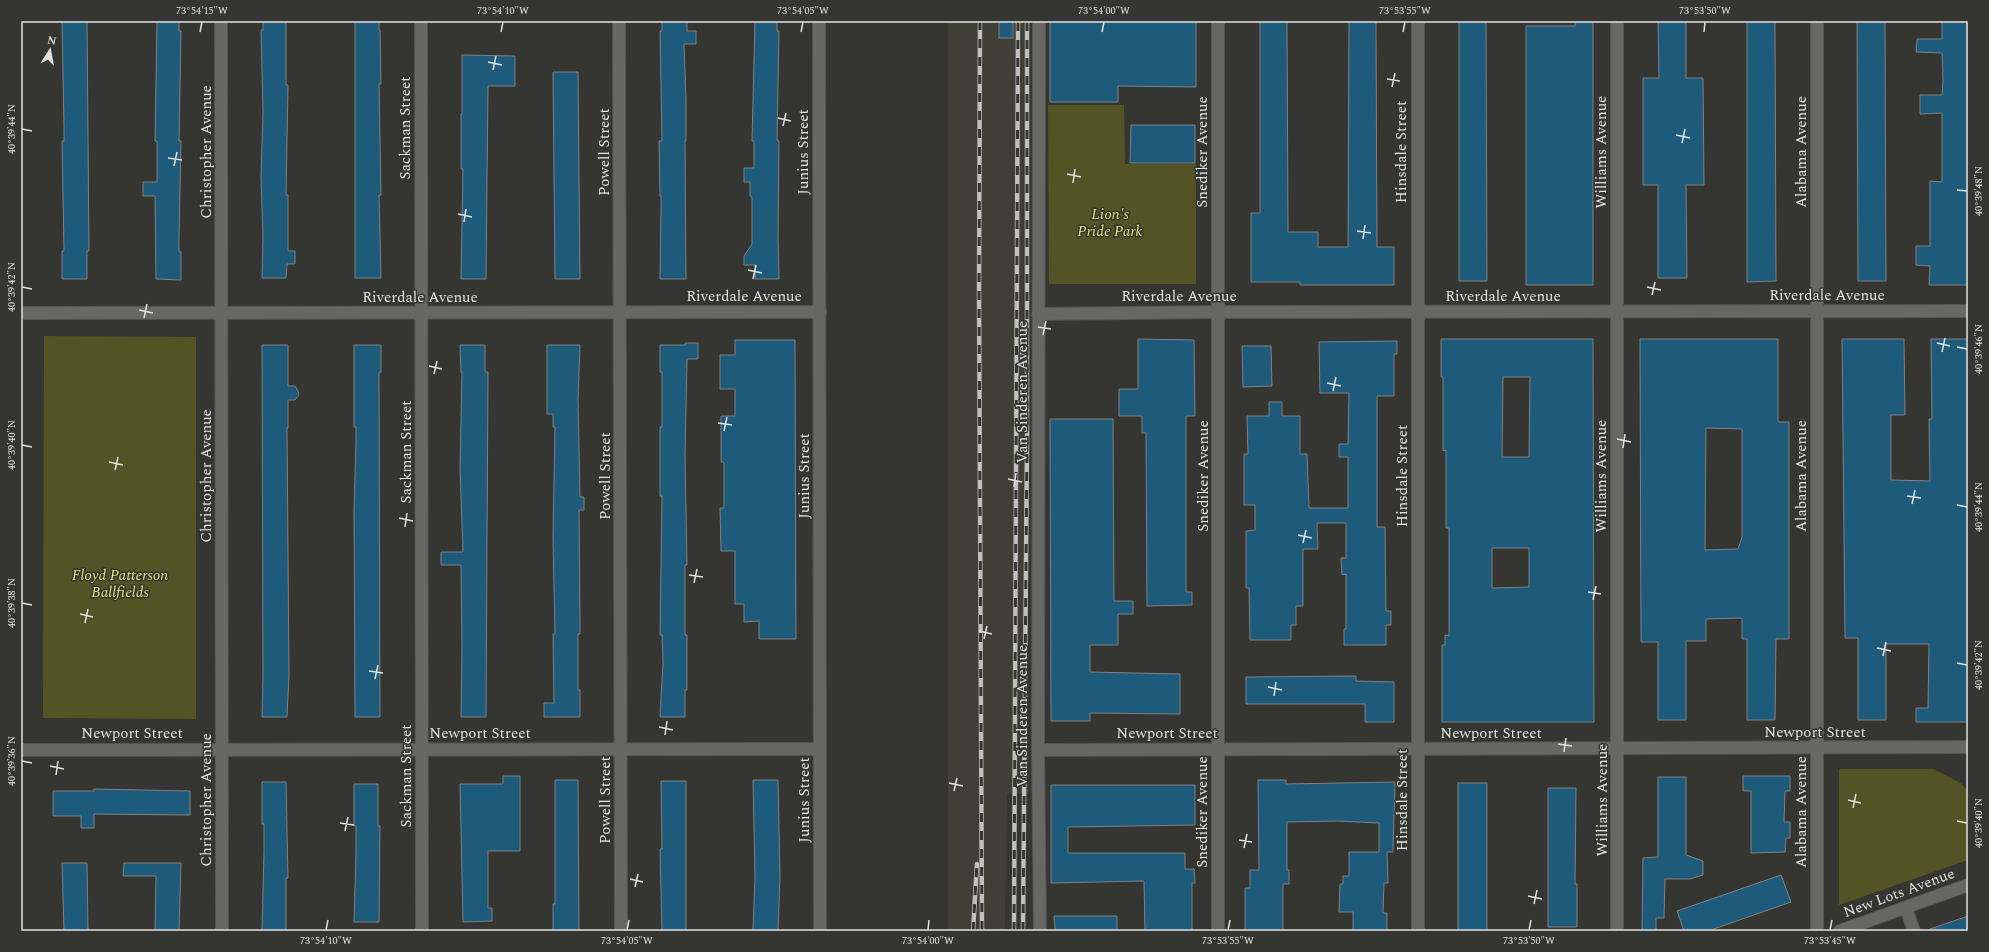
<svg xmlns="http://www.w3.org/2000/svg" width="1989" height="952" font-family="Spectral,serif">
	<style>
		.built { fill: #3f3f37 }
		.green { fill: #535325 }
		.building { fill: #1e5b7b; stroke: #7f8284; fill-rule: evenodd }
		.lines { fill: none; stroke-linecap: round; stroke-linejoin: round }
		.street-casing { stroke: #535351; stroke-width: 14 }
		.secondary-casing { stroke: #535351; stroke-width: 14 }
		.street { stroke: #676865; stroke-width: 12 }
		.secondary { stroke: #676865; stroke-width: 12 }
		.rail-casing { stroke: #bfbfbd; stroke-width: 4.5 }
		.rail { stroke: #353532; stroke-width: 3; stroke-dasharray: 9; stroke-linecap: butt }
		.ticks { fill: none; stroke: #e1e1df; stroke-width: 1.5 }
		.labels { text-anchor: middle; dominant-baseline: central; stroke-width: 3; stroke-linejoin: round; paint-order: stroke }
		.street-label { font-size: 15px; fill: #e1e1df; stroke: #353532 }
		.park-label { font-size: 15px; font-style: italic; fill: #e4e377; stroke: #353532 }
		.neatline { fill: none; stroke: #e1e1df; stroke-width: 1.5 }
		.ticks-label { font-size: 10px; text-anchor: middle; fill: #e1e1df }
	</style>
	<rect width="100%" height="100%" fill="#353532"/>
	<polygon class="built" points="948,21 1024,21 1023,334 1029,793 1007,794 1005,931 948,931"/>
	<g class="green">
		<polygon points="1048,105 1124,105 1125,164 1196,164 1196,284 1049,284"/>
		<polygon points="44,336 196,337 196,719 43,718"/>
		<polygon points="1839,769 1934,769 1962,784 1968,791 1968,860 1839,905"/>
	</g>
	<g class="building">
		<polygon points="62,21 87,21 89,251 87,251 87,279 62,279 62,251 64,251 62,141 64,141 64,128"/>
		<polygon points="157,21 179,21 179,31 181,31 179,141 181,141 179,238 179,251 181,252 181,280 156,279 155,196 143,196 143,182 157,182 157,141 155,141"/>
		<polygon points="263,21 286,21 286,85 288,85 286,195 288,195 288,251 295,251 295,264 287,264 286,278 262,278 263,236 261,178 263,112 261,30 263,30"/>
		<polygon points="355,21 379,21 379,30 380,30 381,84 379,84 381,195 379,195 381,278 355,278"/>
		<polygon points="662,21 687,21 687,31 696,31 696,44 684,44 686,100 686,141 685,141 686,279 660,279 661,210 661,196 660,196 659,141 662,141 660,31 662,31"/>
		<polygon points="755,21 777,21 777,31 779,31 777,140 779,141 778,237 779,279 755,279 755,265 744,265 744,256 752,244 752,197 750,196 750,182 744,182 744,168 754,168 754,141 752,141"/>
		<rect x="999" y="21" width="14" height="17"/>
		<polygon points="1050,21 1196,21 1196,87 1118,86 1118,102 1050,102"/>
		<polygon points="1260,21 1287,21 1288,232 1318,232 1318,247 1348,247 1349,21 1376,21 1377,247 1394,247 1394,285 1300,285 1300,282 1251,282 1251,213 1260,213"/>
		<polygon points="1459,21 1486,21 1487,281 1459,281"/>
		<polygon points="1575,21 1593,21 1593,285 1526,285 1526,26 1575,26"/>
		<polygon points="1658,21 1686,21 1686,78 1703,78 1704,185 1686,185 1687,278 1658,278 1658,185 1643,185 1643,78 1659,78"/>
		<polygon points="1747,21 1775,21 1776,281 1747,282"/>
		<polygon points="1857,21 1885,21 1886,281 1858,281"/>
		<polygon points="1942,21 1968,21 1968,285 1929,285 1930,266 1916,265 1916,246 1930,246 1930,181 1942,182 1942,113 1920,114 1920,95 1942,95 1943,81 1942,53 1916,52 1917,39 1942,39"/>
		<polygon points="462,55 515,56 515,86 488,86 486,279 461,279 463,169 461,169 461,114 462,114"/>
		<polygon points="553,72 578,72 580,279 555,279"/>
		<polygon points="1131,125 1195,125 1195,163 1130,163"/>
		<polygon points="1138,339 1194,340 1195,416 1186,416 1186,592 1192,592 1192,605 1147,606 1146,433 1142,433 1142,416 1119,416 1119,389 1138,389"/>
		<path d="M1441 339H1593L1594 722H1442V645H1445V635L1449 636V528H1446V450L1443 451V377H1441ZM1503 377H1530L1529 457H1502ZM1492 548H1529V587L1492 588Z"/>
		<path d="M1640 339H1778V422H1789V639H1776L1775 720H1747V639H1742V618L1706 619V641H1686V720H1658V642H1641ZM1706 428 1742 429V537L1738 549 1705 550Z"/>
		<polygon points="1842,339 1904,339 1905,415 1891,415 1891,480 1930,481 1929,419 1932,419 1931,339 1968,339 1968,722 1916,722 1916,708 1928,708 1929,644 1886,644 1886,720 1858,720 1858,638 1845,638"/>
		<polygon points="735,340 795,340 796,639 759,639 759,621 744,622 744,604 735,604 735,551 721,551 720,508 724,508 724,462 721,462 721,416 735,416 735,389 720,389 720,355 735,355"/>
		<polygon points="1397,341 1397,354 1394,354 1394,396 1377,396 1377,527 1385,527 1386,611 1391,611 1391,625 1386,625 1386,645 1344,645 1344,629 1346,629 1346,574 1342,575 1341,558 1346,558 1346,523 1317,523 1318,549 1303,549 1303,606 1296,606 1296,625 1291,625 1291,640 1250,640 1249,588 1246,588 1246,531 1255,530 1255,505 1244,505 1244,454 1248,454 1247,416 1269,416 1269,402 1282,402 1282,416 1300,416 1300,454 1307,454 1309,508 1348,508 1348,457 1339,457 1339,444 1348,444 1349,393 1320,393 1319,342"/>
		<polygon points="685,343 698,343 698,359 687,359 685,455 687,565 685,565 685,635 687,635 687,690 685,690 685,717 660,717 663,662 662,635 660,635 662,496 660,496 660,427 662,427 662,372 660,372 660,345 685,345"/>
		<polygon points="262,345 288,345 288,386 295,386 298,391 299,395 295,400 288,400 288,428 287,428 289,675 287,717 262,717 263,675"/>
		<polygon points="354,345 381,345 381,372 379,373 380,717 355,717 354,510 356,442 356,427 354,427"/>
		<polygon points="460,345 485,345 485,372 488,372 486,717 461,717 462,648 461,565 441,565 441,552 463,552 460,469 462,372 461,372"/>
		<polygon points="547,345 580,345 578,400 580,497 584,497 584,510 579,510 580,617 580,634 578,634 578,690 580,690 580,717 544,717 544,703 554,703 553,634 555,634 553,537 555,427 553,427 553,414 547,414"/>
		<polygon points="1242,346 1271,346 1272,386 1243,387"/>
		<polygon points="1050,419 1113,419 1114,601 1133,601 1133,614 1118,614 1118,645 1090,645 1090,672 1180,674 1180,714 1090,713 1090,721 1051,721"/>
		<polygon points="1356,676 1356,681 1394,682 1394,722 1365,722 1365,704 1246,704 1246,677"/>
		<polygon points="503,776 520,776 520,851 488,851 488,908 492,908 492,921 463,922 460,784 503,784"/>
		<polygon points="1743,776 1790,776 1790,791 1785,791 1784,822 1790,822 1790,838 1786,838 1785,852 1751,853 1751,791 1743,791"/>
		<polygon points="1658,777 1686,777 1686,855 1703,861 1703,875 1690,879 1665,879 1664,918 1656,918 1656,931 1642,931 1643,858 1658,857"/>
		<polygon points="555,780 578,780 579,931 553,931 553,904 555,904"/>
		<polygon points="753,780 778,780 780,877 778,931 753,931 755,877"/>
		<polygon points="1258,780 1286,780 1286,784 1395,782 1393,852 1387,852 1388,883 1384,883 1383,913 1387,913 1387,931 1353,931 1353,912 1339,912 1340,884 1343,884 1343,876 1349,876 1349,852 1379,852 1379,823 1338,821 1287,822 1287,870 1289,870 1289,884 1283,884 1283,931 1245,931 1245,888 1250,888 1250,870 1259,870"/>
		<polygon points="661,781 686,781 686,931 662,931 660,849 662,849"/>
		<polygon points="262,782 286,782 288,878 286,878 286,931 262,931 264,852 264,824 262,824"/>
		<rect x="1458" y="783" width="29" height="148"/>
		<polygon points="354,784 378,784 378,826 380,826 379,922 354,922 356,853 356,826 354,826"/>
		<polygon points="1051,785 1195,785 1195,825 1068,827 1068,853 1185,853 1185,869 1194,869 1195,883 1192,883 1192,931 1145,931 1144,881 1051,883"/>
		<polygon points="1548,788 1576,788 1575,884 1577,884 1577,927 1548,927"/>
		<polygon points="94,789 190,791 190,815 94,814 94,828 81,828 81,816 53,816 53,791 94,791"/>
		<polygon points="62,863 87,863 88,931 64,931"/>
		<polygon points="124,863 181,863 179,931 155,931 156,876 123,876"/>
		<polygon points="1781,875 1791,902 1708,931 1684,931 1677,911"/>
		<polygon points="1054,916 1117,916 1117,931 1055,931"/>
		<polygon points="1968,916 1968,931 1931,931 1930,929"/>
	</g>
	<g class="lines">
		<defs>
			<g id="street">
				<polyline points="221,21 222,931"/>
				<polyline points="421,21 422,931"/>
				<polyline points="619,21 621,931"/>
				<polyline points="819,21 820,931"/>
				<polyline points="1039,21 1038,750 1040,931"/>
				<polyline points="1218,21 1218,931"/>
				<polyline points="1418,21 1418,931"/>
				<polyline points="21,313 820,312"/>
				<polyline points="1038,314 1219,312 1968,311"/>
				<polyline points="21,750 820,749"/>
				<polyline points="1038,750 1968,747"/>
				<polyline points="1906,908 1914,931"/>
				<polyline points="1617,931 1617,21"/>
				<polyline points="1817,931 1817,21"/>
			</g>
			<polyline id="secondary" points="1840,931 1968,885"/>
		</defs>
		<use href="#street" class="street-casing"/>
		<use href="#secondary" class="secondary-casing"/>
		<use href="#street" class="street"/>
		<use href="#secondary" class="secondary"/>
		<defs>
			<g id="rail">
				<polyline points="980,21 979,293 982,931"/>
				<polyline points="973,931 977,864"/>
				<polyline points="1014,931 1018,21"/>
				<polyline points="1023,931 1027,441 1027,21"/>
			</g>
		</defs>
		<use href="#rail" class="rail-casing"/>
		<use href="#rail" class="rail"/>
	</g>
	<path class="ticks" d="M200 32 202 22M501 32 503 22M801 32 803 22M1102 32 1104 22M1403 32 1405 22M1704 32 1705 22M488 62 502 65M493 70 496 56M1387 79 1400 81M1392 87 1395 73M778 118 791 121M783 126 786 113M22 129 32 131M1676 135 1690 138M1682 143 1685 129M168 158 182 160M174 166 177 152M1067 174 1081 177M1073 183 1075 169M1957 190 1967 191M458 214 472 217M464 222 466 209M1357 231 1371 233M1363 239 1365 225M748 270 762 273M753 279 756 265M22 287 32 289M1647 287 1661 290M1652 295 1655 282M139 310 153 313M144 318 147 304M1038 327 1051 329M1043 335 1046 321M1937 343 1950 346M1957 347 1967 349M1942 352 1945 338M429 366 442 369M434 374 437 361M1327 383 1341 386M1333 391 1336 377M718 423 732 425M724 431 727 417M1617 439 1631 442M22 445 32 447M1623 448 1625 434M109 462 123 465M115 470 118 457M1008 479 1022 482M1014 487 1016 473M1907 496 1921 498M1912 504 1915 490M1957 505 1967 507M399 518 413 521M405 527 407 513M1298 535 1312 538M1303 543 1306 530M689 575 703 577M694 583 697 569M1588 592 1601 594M1593 600 1596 586M22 603 32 605M80 614 93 617M85 623 88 609M979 631 992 634M984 639 987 626M1877 648 1891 651M1883 656 1886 642M1957 663 1967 665M369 671 383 673M375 679 378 665M1268 687 1282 690M1274 696 1276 682M659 727 673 730M665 735 667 721M1558 744 1572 746M1564 752 1566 738M22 761 32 763M50 766 64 769M56 775 58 761M949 783 963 786M954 791 957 778M1848 800 1861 803M1853 808 1856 794M1957 821 1967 823M340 823 354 825M345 831 348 817M1239 840 1252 842M1244 848 1247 834M630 879 643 882M635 887 638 874M1528 896 1542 899M1534 904 1537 890M326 930 328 920M627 930 629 920M928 930 929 920M1228 930 1230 920M1529 930 1531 920M1830 930 1832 920"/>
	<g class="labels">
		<g class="street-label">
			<text transform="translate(405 128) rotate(-90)">Sackman Street</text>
			<text transform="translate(206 152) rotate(-90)">Christopher Avenue</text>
			<text transform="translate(604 152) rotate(-90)">Powell Street</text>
			<text transform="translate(803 152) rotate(-90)">Junius Street</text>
			<text transform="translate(1202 152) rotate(-90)">Snediker Avenue</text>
			<text transform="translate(1401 152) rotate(-90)">Hinsdale Street</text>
			<text transform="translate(1601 152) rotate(-90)">Williams Avenue</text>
			<text transform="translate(1801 152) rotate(-90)">Alabama Avenue</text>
			<text x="1827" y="295">Riverdale Avenue</text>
			<text x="744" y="296">Riverdale Avenue</text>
			<text x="1179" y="296">Riverdale Avenue</text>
			<text x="1503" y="296">Riverdale Avenue</text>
			<text x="420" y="297">Riverdale Avenue</text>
			<text transform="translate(1022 392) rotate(-90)">Van Sinderen Avenue</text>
			<text transform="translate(406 452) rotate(-90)">Sackman Street</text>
			<text transform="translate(206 476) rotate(-90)">Christopher Avenue</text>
			<text transform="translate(605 476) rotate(-90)">Powell Street</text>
			<text transform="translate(804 476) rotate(-90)">Junius Street</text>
			<text transform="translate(1203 476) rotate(-90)">Snediker Avenue</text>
			<text transform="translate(1402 476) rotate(-90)">Hinsdale Street</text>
			<text transform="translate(1601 476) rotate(-90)">Williams Avenue</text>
			<text transform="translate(1801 476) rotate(-90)">Alabama Avenue</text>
			<text transform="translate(1022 716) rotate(-90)">Van Sinderen Avenue</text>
			<text x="1815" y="732">Newport Street</text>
			<text x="132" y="733">Newport Street</text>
			<text x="480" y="733">Newport Street</text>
			<text x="1167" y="733">Newport Street</text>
			<text x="1491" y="733">Newport Street</text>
			<text transform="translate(406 776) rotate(-90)">Sackman Street</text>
			<text transform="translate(206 800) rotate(-90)">Christopher Avenue</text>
			<text transform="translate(605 800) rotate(-90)">Powell Street</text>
			<text transform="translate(804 800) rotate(-90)">Junius Street</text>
			<text transform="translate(1402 800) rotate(-90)">Hinsdale Street</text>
			<text transform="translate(1602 800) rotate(-90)">Williams Avenue</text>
			<text transform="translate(1202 812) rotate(-90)">Snediker Avenue</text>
			<text transform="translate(1801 812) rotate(-90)">Alabama Avenue</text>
			<text transform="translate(1899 893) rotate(-20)">New Lots Avenue</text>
		</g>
		<g class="park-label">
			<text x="1110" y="214">Lion's<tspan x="1110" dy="17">Pride Park</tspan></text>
			<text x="120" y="575">Floyd Patterson<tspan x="120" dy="17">Ballfields</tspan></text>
		</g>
	</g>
	<rect width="1989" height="952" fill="none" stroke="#353532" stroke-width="44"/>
	<g transform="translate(50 50) rotate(11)" stroke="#353532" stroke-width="3" paint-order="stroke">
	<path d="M0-3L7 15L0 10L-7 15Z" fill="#e1e1df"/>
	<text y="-6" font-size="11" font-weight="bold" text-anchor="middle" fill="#e1e1df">N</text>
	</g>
	<rect x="22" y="22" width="1945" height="908" class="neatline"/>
	<g class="ticks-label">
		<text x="202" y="14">73°54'15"W</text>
		<text x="503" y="14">73°54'10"W</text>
		<text x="803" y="14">73°54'05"W</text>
		<text x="1104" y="14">73°54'00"W</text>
		<text x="1405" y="14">73°53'55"W</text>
		<text x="1705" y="14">73°53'50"W</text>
		<text transform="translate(11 129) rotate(-90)" y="4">40°39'44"N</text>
		<text transform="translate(1978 191) rotate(-90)" y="4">40°39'48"N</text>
		<text transform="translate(11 287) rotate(-90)" y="4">40°39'42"N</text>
		<text transform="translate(1978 349) rotate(-90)" y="4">40°39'46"N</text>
		<text transform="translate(11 445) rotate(-90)" y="4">40°39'40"N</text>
		<text transform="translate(1978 507) rotate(-90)" y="4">40°39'44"N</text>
		<text transform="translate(11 603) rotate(-90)" y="4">40°39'38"N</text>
		<text transform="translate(1978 665) rotate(-90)" y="4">40°39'42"N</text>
		<text transform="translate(11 761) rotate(-90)" y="4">40°39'36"N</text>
		<text transform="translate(1978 823) rotate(-90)" y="4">40°39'40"N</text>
		<text x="326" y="944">73°54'10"W</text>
		<text x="627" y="944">73°54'05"W</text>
		<text x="928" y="944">73°54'00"W</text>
		<text x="1228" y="944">73°53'55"W</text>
		<text x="1529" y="944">73°53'50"W</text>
		<text x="1830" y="944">73°53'45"W</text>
	</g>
</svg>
